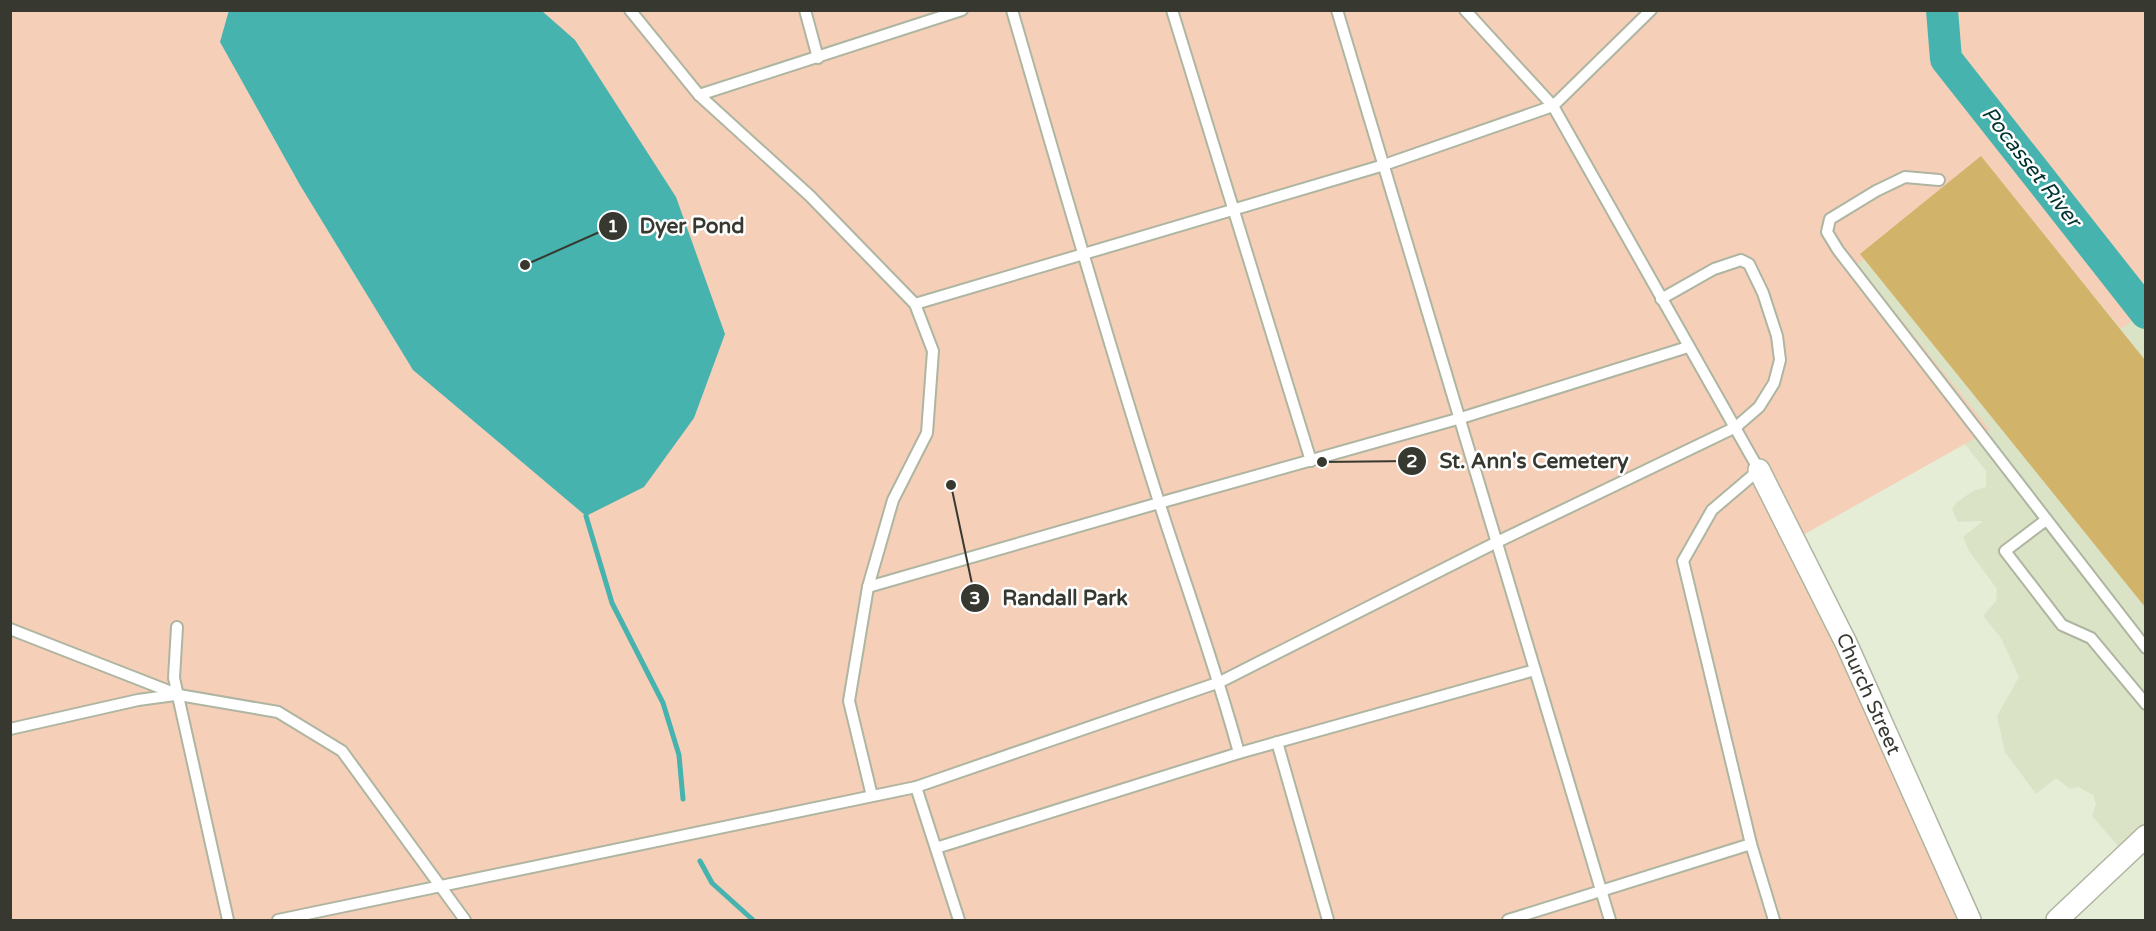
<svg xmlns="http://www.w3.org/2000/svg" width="2156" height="931" font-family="'Varela Round',sans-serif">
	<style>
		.built { fill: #dae3c6 }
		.green { fill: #f6cfb8 }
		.water { fill: #47b3af }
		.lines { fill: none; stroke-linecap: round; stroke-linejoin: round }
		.stream { stroke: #47b3af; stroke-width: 5 }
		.river { stroke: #47b3af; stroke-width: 32 }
		.building { fill: #d1b36a }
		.service-casing { stroke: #aeb5a1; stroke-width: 14 }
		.minor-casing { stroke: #aeb5a1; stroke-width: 24 }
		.service { stroke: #fff; stroke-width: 10 }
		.minor { stroke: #fff; stroke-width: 21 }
		.labels { text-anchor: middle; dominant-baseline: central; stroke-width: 5; stroke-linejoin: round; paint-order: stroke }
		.street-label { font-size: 20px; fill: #373931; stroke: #fff }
		.water-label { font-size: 21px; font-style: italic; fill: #003231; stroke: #fff }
		.leader { fill: none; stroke: #373931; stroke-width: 2 }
		.callout-dot { fill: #373931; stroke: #fff; stroke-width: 2 }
		.mark-label { font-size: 18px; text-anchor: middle; font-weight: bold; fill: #fff }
		.callout-label { font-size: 21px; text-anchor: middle; font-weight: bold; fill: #373931; stroke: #fff; stroke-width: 5; stroke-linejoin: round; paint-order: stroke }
	</style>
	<rect width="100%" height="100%" fill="#e5edd7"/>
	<polygon class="built" points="2145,11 2146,833 2124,853 2092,816 2096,804 2093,795 2078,787 2070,789 2056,778 2036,794 2005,752 1997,716 2019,677 2001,638 1983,616 1996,601 1997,589 1969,551 1963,537 1983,521 1958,522 1952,509 1957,502 1973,491 1986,487 1986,471 1825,266"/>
	<polygon class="green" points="10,11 2145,11 2145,311 2121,329 1980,157 1857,265 1990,430 1794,540 1967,920 11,920"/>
	<polygon class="water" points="229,10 542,11 575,40 676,197 725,334 694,418 644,487 586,516 413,370 300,185 220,42"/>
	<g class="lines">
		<g class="stream">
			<polyline points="586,516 612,603 663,703 679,755 683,799"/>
			<polyline points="700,861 712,883 753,920"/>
		</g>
		<polyline class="river" points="1942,10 1946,59 2146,313"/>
	</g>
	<polygon class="building" points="1981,156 2145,360 2145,607 1860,254"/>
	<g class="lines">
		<defs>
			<g id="service">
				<polyline points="630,10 699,95 962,10"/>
				<polyline points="805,10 818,58"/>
				<path d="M1012 10C1060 175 1107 339 1159 502 1186 586 1216 668 1239 753"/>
				<polyline points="1172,10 1311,461"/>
				<path d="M1337 10C1429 314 1519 617 1610 920"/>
				<polyline points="1465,10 1553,106 1759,470 1712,510 1683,561 1751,844 1774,920"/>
				<polyline points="699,95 810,196 915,304 933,351 927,433 893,500 868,587 849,701 872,796"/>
				<polyline points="1939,180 1905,177 1876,191 1830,219 1827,232 1838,250 2146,648"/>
				<polyline points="915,304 1384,165 1553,106 1651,10"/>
				<polyline points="2046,520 2005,551 2062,625 2091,638 2146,704"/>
				<polyline points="868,587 1159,503 1461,418 1688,347"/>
				<polyline points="177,627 174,678 228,920"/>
				<polyline points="10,629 179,695 278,712 342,751 465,920"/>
				<polyline points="10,729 138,700 175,695"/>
				<polyline points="1277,742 1328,920"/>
				<polyline points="916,787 959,920"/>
				<polyline points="936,848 1239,753 1535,670"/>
				<polyline points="278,920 916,787 1220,682 1495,543 1736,427 1759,407 1774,383 1780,360 1777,336 1763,293 1749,264 1741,260 1714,269 1661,299"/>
				<polyline points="1508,920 1751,844"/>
			</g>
			<g id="minor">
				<polyline points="1759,470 1846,643 1970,920"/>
				<polyline points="2057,920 2146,836"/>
			</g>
		</defs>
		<use href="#service" class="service-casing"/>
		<use href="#minor" class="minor-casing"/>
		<use href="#service" class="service"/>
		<use href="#minor" class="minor"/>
	</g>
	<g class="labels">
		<g class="street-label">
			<text transform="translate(1868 694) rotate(66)">Church Street</text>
		</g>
		<g class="water-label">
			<text transform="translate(2031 167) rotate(52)">Pocasset River</text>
		</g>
	</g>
	<path class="leader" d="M525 265L613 226M1322 462L1412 461M951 485L975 598"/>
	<g class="callout-dot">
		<circle cx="525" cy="265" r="6"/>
		<circle cx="1322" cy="462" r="6"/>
		<circle cx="951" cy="485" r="6"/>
		<circle cx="613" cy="226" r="15"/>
		<circle cx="1412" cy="461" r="15"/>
		<circle cx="975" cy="598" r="15"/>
	</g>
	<g class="mark-label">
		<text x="613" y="232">1</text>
		<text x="1412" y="467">2</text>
		<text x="975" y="604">3</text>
	</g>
	<g class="callout-label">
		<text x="692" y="233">Dyer Pond</text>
		<text x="1534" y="468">St. Ann's Cemetery</text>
		<text x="1065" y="605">Randall Park</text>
	</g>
	<rect width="2156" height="931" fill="none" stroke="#373931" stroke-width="24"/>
</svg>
